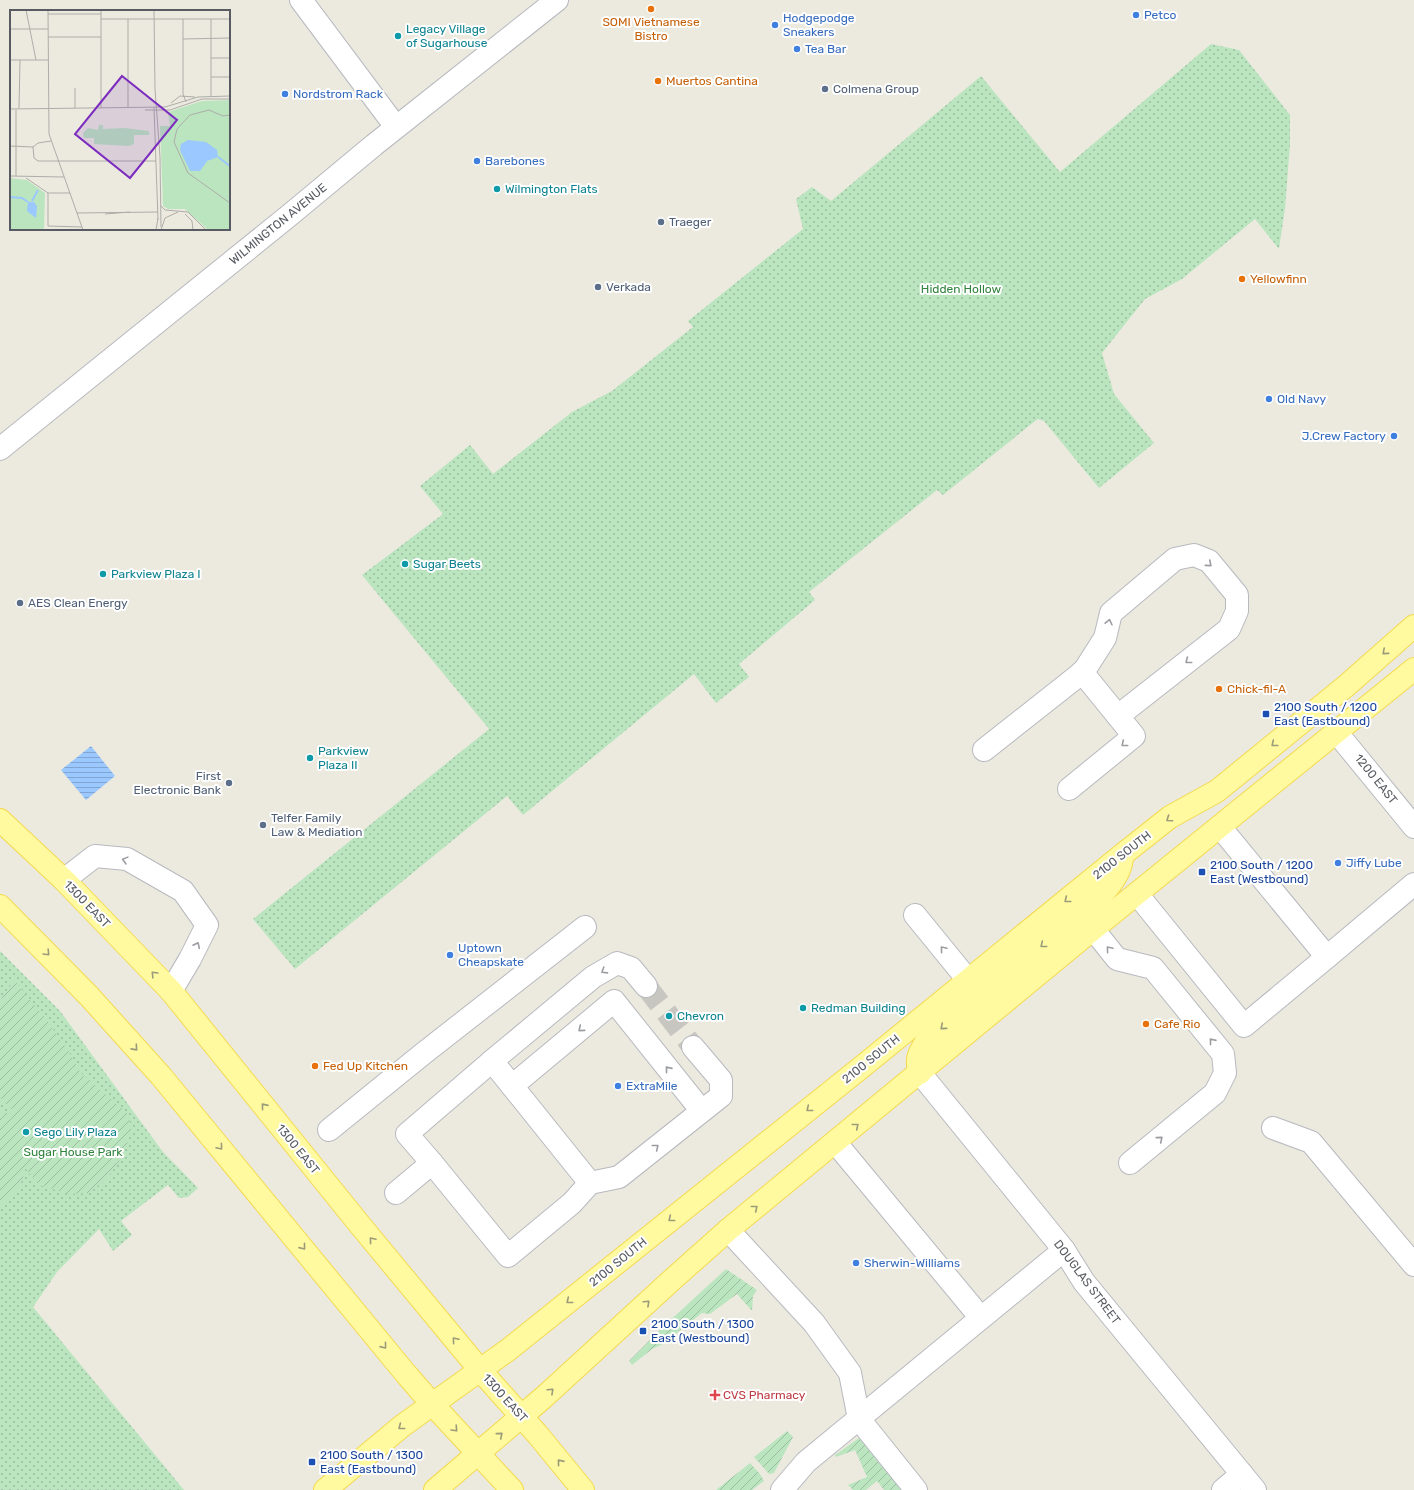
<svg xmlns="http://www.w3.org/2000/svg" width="1414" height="1490" font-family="Rubik,sans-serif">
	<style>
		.grass { fill: url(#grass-dots) }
		.garden { fill: url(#garden-furrows) }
		.water { fill: url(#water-rules) }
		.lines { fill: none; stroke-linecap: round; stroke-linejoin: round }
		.minor-tunnel { stroke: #c7c6c0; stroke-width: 22; stroke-dasharray: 22 11; stroke-linecap: butt }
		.minor-casing { stroke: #b7b9bf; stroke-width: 24 }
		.major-casing { stroke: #f4d94f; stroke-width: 24 }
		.minor { stroke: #fff; stroke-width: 22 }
		.major { stroke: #fffaa0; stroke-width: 22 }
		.oneway { stroke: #9b9da0 }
		.oneway2 { stroke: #9b9b7a }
		.food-dot { fill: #e8710a; stroke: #fff; stroke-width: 1.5 }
		.shop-dot { fill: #3f7fe0; stroke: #fff; stroke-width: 1.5 }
		.culture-dot { fill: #0f9aa8; stroke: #fff; stroke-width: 1.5 }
		.service-dot { fill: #5c6f8a; stroke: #fff; stroke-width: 1.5 }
		.transit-dot { fill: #1a4fb4; stroke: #fff; stroke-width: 1.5 }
		.health-dot { fill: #e0444e; stroke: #fff; stroke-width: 1.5 }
		.labels { text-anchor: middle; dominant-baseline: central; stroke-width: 4; stroke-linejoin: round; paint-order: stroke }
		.shop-label { font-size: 12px; fill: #366cbe; stroke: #fff; text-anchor: start }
		.food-label { font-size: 12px; fill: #c56008; stroke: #fff; text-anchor: start }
		.culture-label { font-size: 12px; fill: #0d838f; stroke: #fff; text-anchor: start }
		.service-label { font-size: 12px; fill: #4e5e75; stroke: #fff; text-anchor: start }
		.street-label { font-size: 12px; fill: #585b61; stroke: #fff }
		.park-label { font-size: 12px; fill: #32853f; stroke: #fff }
		.transit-label { font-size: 12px; fill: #164399; stroke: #fff; text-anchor: start }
		.health-label { font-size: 12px; fill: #be3a42; stroke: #fff; text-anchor: start }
		.inset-river { fill: none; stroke: #9bc8ff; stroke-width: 2 }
		.inset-road { fill: none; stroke: #adada9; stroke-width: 1 }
		.view { fill: #7b2cbf; fill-opacity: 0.15; stroke: #7b2cbf; stroke-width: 2 }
		.inset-edge { fill: none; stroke: #585b61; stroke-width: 2 }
	</style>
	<defs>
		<pattern id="grass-dots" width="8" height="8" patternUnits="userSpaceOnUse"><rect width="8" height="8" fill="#bae5bf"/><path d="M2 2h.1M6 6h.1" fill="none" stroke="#9abd9f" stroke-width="1.8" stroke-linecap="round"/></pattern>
		<pattern id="garden-furrows" width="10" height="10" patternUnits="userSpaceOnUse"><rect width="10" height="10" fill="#bae5bf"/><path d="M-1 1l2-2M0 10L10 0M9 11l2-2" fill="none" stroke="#9abd9f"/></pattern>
		<pattern id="water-rules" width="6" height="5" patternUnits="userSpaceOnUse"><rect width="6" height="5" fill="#9bc8ff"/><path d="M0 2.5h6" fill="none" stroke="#81a5d2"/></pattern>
	</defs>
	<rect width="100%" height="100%" fill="#eceadf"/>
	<g class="grass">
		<polygon points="1211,44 1239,50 1290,115 1290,144 1285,208 1279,249 1255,219 1182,279 1145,299 1102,353 1114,394 1154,443 1099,488 1044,421 1038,419 1035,421 943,495 937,490 809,592 815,600 739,664 749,677 716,703 694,674 523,815 507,796 295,969 253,919 489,729 362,575 443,514 420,486 470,445 493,474 572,412 612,391 693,327 688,321 803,229 796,199 812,187 831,201 981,76 1060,172"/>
		<polygon points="0,951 60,1011 163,1152 198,1188 188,1197 179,1198 168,1185 121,1221 132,1235 113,1251 99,1229 57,1272 33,1307 184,1490 0,1490"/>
	</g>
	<g class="garden">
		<path d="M14 980 49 1023 69 1052 80 1072 129 1115 131 1132 123 1155 107 1179 88 1193 70 1194 39 1185 25 1168C23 1186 14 1197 0 1207V1112L16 1114 0 1097V1001Z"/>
		<polygon points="726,1269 757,1290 753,1296 752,1311 737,1294 710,1314 702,1313 661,1345 652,1349 632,1365 629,1361 665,1325"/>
		<polygon points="787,1431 793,1437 774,1473 769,1474 754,1457"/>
		<polygon points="859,1438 901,1490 884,1490 877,1481 866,1490 853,1490 848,1485 867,1477 855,1450 836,1457 835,1455"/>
		<polygon points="750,1463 760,1474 764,1481 752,1490 716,1490"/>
	</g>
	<polygon class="water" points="91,746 115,776 86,800 61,770"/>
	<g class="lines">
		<polyline class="minor-tunnel" points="646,986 693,1047"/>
		<defs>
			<g id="minor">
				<polyline points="301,0 396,127"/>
				<polyline points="0,449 291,214 374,145 557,0"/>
				<polyline points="1337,733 1414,827"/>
				<polyline points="984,750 1084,671 1105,638 1111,613 1175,559 1194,555 1209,561 1237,595 1237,611 1229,629 1118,716"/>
				<polyline points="1069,789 1134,736 1082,672"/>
				<polyline points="1220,827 1327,957 1414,884"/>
				<polyline points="64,880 95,856 127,859 183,891 207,925 190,959 171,991"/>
				<polyline points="1137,894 1244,1026 1327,957"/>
				<polyline points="915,915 968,980"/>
				<polyline points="1093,929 1117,959 1153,968 1223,1054 1225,1073 1215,1093 1130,1163"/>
				<polyline points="492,1061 593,977 617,963 631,968 646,986"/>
				<polyline points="920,1073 1064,1250 1084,1282 1255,1490"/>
				<polyline points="512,1086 614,1001 701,1110"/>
				<polyline points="1273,1128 1311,1142 1414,1265"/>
				<polyline points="329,1130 424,1053 585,927"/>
				<polyline points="835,1142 981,1318"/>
				<polyline points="432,1163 508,1256 572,1203 590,1183"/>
				<polyline points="396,1193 432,1163 407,1134 492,1061 590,1183 619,1177 721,1096 721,1080 693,1047"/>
				<polyline points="728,1230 814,1323 850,1373 859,1419 916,1490"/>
				<polyline points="782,1490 806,1462 1064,1250"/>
				<polyline points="1223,1490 1242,1474"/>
			</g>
			<g id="major">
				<polyline points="0,820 64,880 171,991 360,1225 480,1370 538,1435 583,1490"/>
				<polyline points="0,906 89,996 161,1076 406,1374 433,1405 512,1490"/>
				<path d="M920 1073C915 1060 919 1053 926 1042L1077 918C1093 903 1122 880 1122 856"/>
				<polyline points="325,1490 402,1426 508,1350 858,1070 1122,855 1170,817 1217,791 1346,686 1414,626"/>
				<polyline points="435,1490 544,1397 674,1278 728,1230 1093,929 1414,669"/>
			</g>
		</defs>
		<use href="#minor" class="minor-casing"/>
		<use href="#major" class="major-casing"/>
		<use href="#minor" class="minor"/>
		<use href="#major" class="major"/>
	</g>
	<defs><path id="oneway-chevron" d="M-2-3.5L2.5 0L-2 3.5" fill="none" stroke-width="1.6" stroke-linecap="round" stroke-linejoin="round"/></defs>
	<g class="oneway">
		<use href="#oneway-chevron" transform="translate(1209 564) rotate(40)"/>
		<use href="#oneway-chevron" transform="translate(1109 622) rotate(-77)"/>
		<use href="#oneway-chevron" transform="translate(1188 661) rotate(142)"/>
		<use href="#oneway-chevron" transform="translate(1124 744) rotate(141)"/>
		<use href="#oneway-chevron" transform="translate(125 860) rotate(-165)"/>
		<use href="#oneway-chevron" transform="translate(197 945) rotate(-64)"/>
		<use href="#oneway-chevron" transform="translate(943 949) rotate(-130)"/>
		<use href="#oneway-chevron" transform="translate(1109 949) rotate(-130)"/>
		<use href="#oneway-chevron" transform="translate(604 971) rotate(148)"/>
		<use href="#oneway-chevron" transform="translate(581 1029) rotate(140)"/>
		<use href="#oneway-chevron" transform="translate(1212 1041) rotate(-129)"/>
		<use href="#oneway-chevron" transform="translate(668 1069) rotate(-129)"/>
		<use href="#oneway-chevron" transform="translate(1160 1139) rotate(-40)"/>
		<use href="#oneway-chevron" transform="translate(656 1147) rotate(-39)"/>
	</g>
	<g class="oneway2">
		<use href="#oneway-chevron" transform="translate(1385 652) rotate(139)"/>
		<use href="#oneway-chevron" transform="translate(1274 744) rotate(141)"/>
		<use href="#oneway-chevron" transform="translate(1169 819) rotate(145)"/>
		<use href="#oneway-chevron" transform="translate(1067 900) rotate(141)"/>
		<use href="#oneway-chevron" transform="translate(1043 945) rotate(141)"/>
		<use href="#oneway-chevron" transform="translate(47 953) rotate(46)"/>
		<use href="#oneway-chevron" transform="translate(154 974) rotate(-134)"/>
		<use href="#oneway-chevron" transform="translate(943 1027) rotate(140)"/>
		<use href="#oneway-chevron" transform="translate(135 1048) rotate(48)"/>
		<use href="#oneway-chevron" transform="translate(264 1106) rotate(-129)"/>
		<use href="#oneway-chevron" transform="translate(809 1109) rotate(141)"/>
		<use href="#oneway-chevron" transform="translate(856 1126) rotate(-39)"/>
		<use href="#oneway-chevron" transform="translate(220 1147) rotate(50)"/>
		<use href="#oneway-chevron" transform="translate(755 1208) rotate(-39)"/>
		<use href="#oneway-chevron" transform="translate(671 1219) rotate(141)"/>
		<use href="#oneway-chevron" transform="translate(372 1240) rotate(-130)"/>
		<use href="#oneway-chevron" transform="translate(303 1247) rotate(51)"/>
		<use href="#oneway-chevron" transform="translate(569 1301) rotate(141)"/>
		<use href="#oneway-chevron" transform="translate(647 1303) rotate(-43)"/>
		<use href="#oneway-chevron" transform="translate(455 1340) rotate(-130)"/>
		<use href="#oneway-chevron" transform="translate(384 1346) rotate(51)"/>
		<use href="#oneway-chevron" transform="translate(551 1391) rotate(-43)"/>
		<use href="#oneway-chevron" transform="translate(401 1427) rotate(142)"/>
		<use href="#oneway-chevron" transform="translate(455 1429) rotate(47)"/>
		<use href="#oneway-chevron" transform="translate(500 1435) rotate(-40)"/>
		<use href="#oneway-chevron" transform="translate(560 1462) rotate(-129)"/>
	</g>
	<g class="food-dot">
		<circle cx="651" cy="9" r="4"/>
		<circle cx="658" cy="81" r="4"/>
		<circle cx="1242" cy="279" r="4"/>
		<circle cx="1219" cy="689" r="4"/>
		<circle cx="1146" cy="1024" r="4"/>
		<circle cx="315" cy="1066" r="4"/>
	</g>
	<g class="shop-dot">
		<circle cx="1136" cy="15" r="4"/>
		<circle cx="775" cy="25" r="4"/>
		<circle cx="797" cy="49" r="4"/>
		<circle cx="285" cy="94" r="4"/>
		<circle cx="477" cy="161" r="4"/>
		<circle cx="1269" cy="399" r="4"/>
		<circle cx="1394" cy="436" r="4"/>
		<circle cx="1338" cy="863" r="4"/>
		<circle cx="450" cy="955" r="4"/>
		<circle cx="618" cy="1086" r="4"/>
		<circle cx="856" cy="1263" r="4"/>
	</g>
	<g class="culture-dot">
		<circle cx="398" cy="36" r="4"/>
		<circle cx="497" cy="189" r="4"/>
		<circle cx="405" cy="564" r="4"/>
		<circle cx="103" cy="574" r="4"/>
		<circle cx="310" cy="758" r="4"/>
		<circle cx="803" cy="1008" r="4"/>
		<circle cx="669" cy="1016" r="4"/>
		<circle cx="26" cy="1132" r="4"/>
	</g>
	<g class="service-dot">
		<circle cx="825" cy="89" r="4"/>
		<circle cx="661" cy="222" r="4"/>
		<circle cx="598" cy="287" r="4"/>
		<circle cx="20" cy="603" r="4"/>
		<circle cx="229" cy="783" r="4"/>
		<circle cx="263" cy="825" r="4"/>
	</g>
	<g class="transit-dot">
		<rect x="1262" y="710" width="8" height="8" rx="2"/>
		<rect x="1198" y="868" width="8" height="8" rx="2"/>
		<rect x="639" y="1327" width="8" height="8" rx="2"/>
		<rect x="308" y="1458" width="8" height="8" rx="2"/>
	</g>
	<path class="health-dot" d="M713 1389h4v4h4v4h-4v4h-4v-4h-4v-4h4z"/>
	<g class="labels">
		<g class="shop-label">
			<text x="1144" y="15">Petco</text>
			<text x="783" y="18">Hodgepodge<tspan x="783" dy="14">Sneakers</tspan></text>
			<text x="805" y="49">Tea Bar</text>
			<text x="293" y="94">Nordstrom Rack</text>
			<text x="485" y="161">Barebones</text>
			<text x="1277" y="399">Old Navy</text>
			<text x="1386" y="436" text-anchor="end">J.Crew Factory</text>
			<text x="1346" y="863">Jiffy Lube</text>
			<text x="458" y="948">Uptown<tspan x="458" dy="14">Cheapskate</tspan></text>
			<text x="626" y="1086">ExtraMile</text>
			<text x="864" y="1263">Sherwin-Williams</text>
		</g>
		<g class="food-label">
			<text x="651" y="22" text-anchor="middle">SOMI Vietnamese<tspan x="651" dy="14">Bistro</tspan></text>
			<text x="666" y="81">Muertos Cantina</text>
			<text x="1250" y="279">Yellowfinn</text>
			<text x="1227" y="689">Chick-fil-A</text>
			<text x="1154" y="1024">Cafe Rio</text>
			<text x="323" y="1066">Fed Up Kitchen</text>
		</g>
		<g class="culture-label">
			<text x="406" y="29">Legacy Village<tspan x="406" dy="14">of Sugarhouse</tspan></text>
			<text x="505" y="189">Wilmington Flats</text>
			<text x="413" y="564">Sugar Beets</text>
			<text x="111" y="574">Parkview Plaza I</text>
			<text x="318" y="751">Parkview<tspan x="318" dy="14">Plaza II</tspan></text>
			<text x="811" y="1008">Redman Building</text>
			<text x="677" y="1016">Chevron</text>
			<text x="34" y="1132">Sego Lily Plaza</text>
		</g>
		<g class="service-label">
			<text x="833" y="89">Colmena Group</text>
			<text x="669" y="222">Traeger</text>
			<text x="606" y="287">Verkada</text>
			<text x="28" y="603">AES Clean Energy</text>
			<text x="221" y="776" text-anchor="end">First<tspan x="221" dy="14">Electronic Bank</tspan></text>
			<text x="271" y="818">Telfer Family<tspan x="271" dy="14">Law &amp; Mediation</tspan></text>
		</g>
		<g class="street-label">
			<text transform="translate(278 224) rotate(-39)">WILMINGTON AVENUE</text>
			<text transform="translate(1376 779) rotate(51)">1200 EAST</text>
			<text transform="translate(1122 855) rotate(-38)">2100 SOUTH</text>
			<text transform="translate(87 904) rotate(46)">1300 EAST</text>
			<text transform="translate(871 1059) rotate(-39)">2100 SOUTH</text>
			<text transform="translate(298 1149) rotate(51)">1300 EAST</text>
			<text transform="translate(618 1262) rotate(-39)">2100 SOUTH</text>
			<text transform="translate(1087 1282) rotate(53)">DOUGLAS STREET</text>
			<text transform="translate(505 1398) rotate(48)">1300 EAST</text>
		</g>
		<g class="park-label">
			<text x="961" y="289">Hidden Hollow</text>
			<text x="73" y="1152">Sugar House Park</text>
		</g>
		<g class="transit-label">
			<text x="1274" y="707">2100 South / 1200<tspan x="1274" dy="14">East (Eastbound)</tspan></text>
			<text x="1210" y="865">2100 South / 1200<tspan x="1210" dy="14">East (Westbound)</tspan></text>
			<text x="651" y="1324">2100 South / 1300<tspan x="651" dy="14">East (Westbound)</tspan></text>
			<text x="320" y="1455">2100 South / 1300<tspan x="320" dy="14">East (Eastbound)</tspan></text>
		</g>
		<g class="health-label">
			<text x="723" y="1395">CVS Pharmacy</text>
		</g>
	</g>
	<g transform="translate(10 10)">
		<rect width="220" height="220" fill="#eceadf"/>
		<path d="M220 90V220H198L175 199H158L153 196 150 116H160L158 102 192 91ZM89 115H93V119L114 118 139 121V125H124V134L119 136 84 134V128H74L73 123 78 118 88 120ZM0 168 17 170 35 183 34 220H0Z" fill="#bae5bf"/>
		<path d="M209 144 220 153V162L206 153Z" fill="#bae5bf"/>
		<path d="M178 130 196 132 207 140 208 147 197 151 190 161H180L170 140 171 134ZM18 192H24L27 196 26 208 17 201Z" fill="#9bc8ff"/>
		<path class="inset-river" d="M208 147 220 156M0 187 12 188 18 192M22 191 28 180"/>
		<path class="inset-road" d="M16 0 26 50M38 0 39 124 73 220M91 0V98M144 0 145 79 150 147 151 217M38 4H91M91 9H220M118 9V98M173 9V84L176 92M201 9V86M0 19H38M38 27H91M173 29 220 28M201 48H220M0 50H38M201 67H220M161 93 170 86 185 87M144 97 148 210M9 98 10 50M65 98V78M0 99 155 97 188 87 220 86M135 100H160L192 89H220M220 105 213 106 199 100 180 105 167 119 164 132 178 163 220 193M0 136 23 137 24 148 28 151H146M23 137 28 133 41 131M0 166 54 167M6 166V100M16 168 38 183H60M38 183V216L72 217M151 196 155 200 178 202 196 220M67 203 148 202M95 204 120 202M175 204 182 211 183 220M146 220 148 208M151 220 155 208 168 202"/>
		<path class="view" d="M112 66 167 110 120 168 65 124Z"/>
		<rect width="220" height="220" class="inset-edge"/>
	</g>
</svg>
